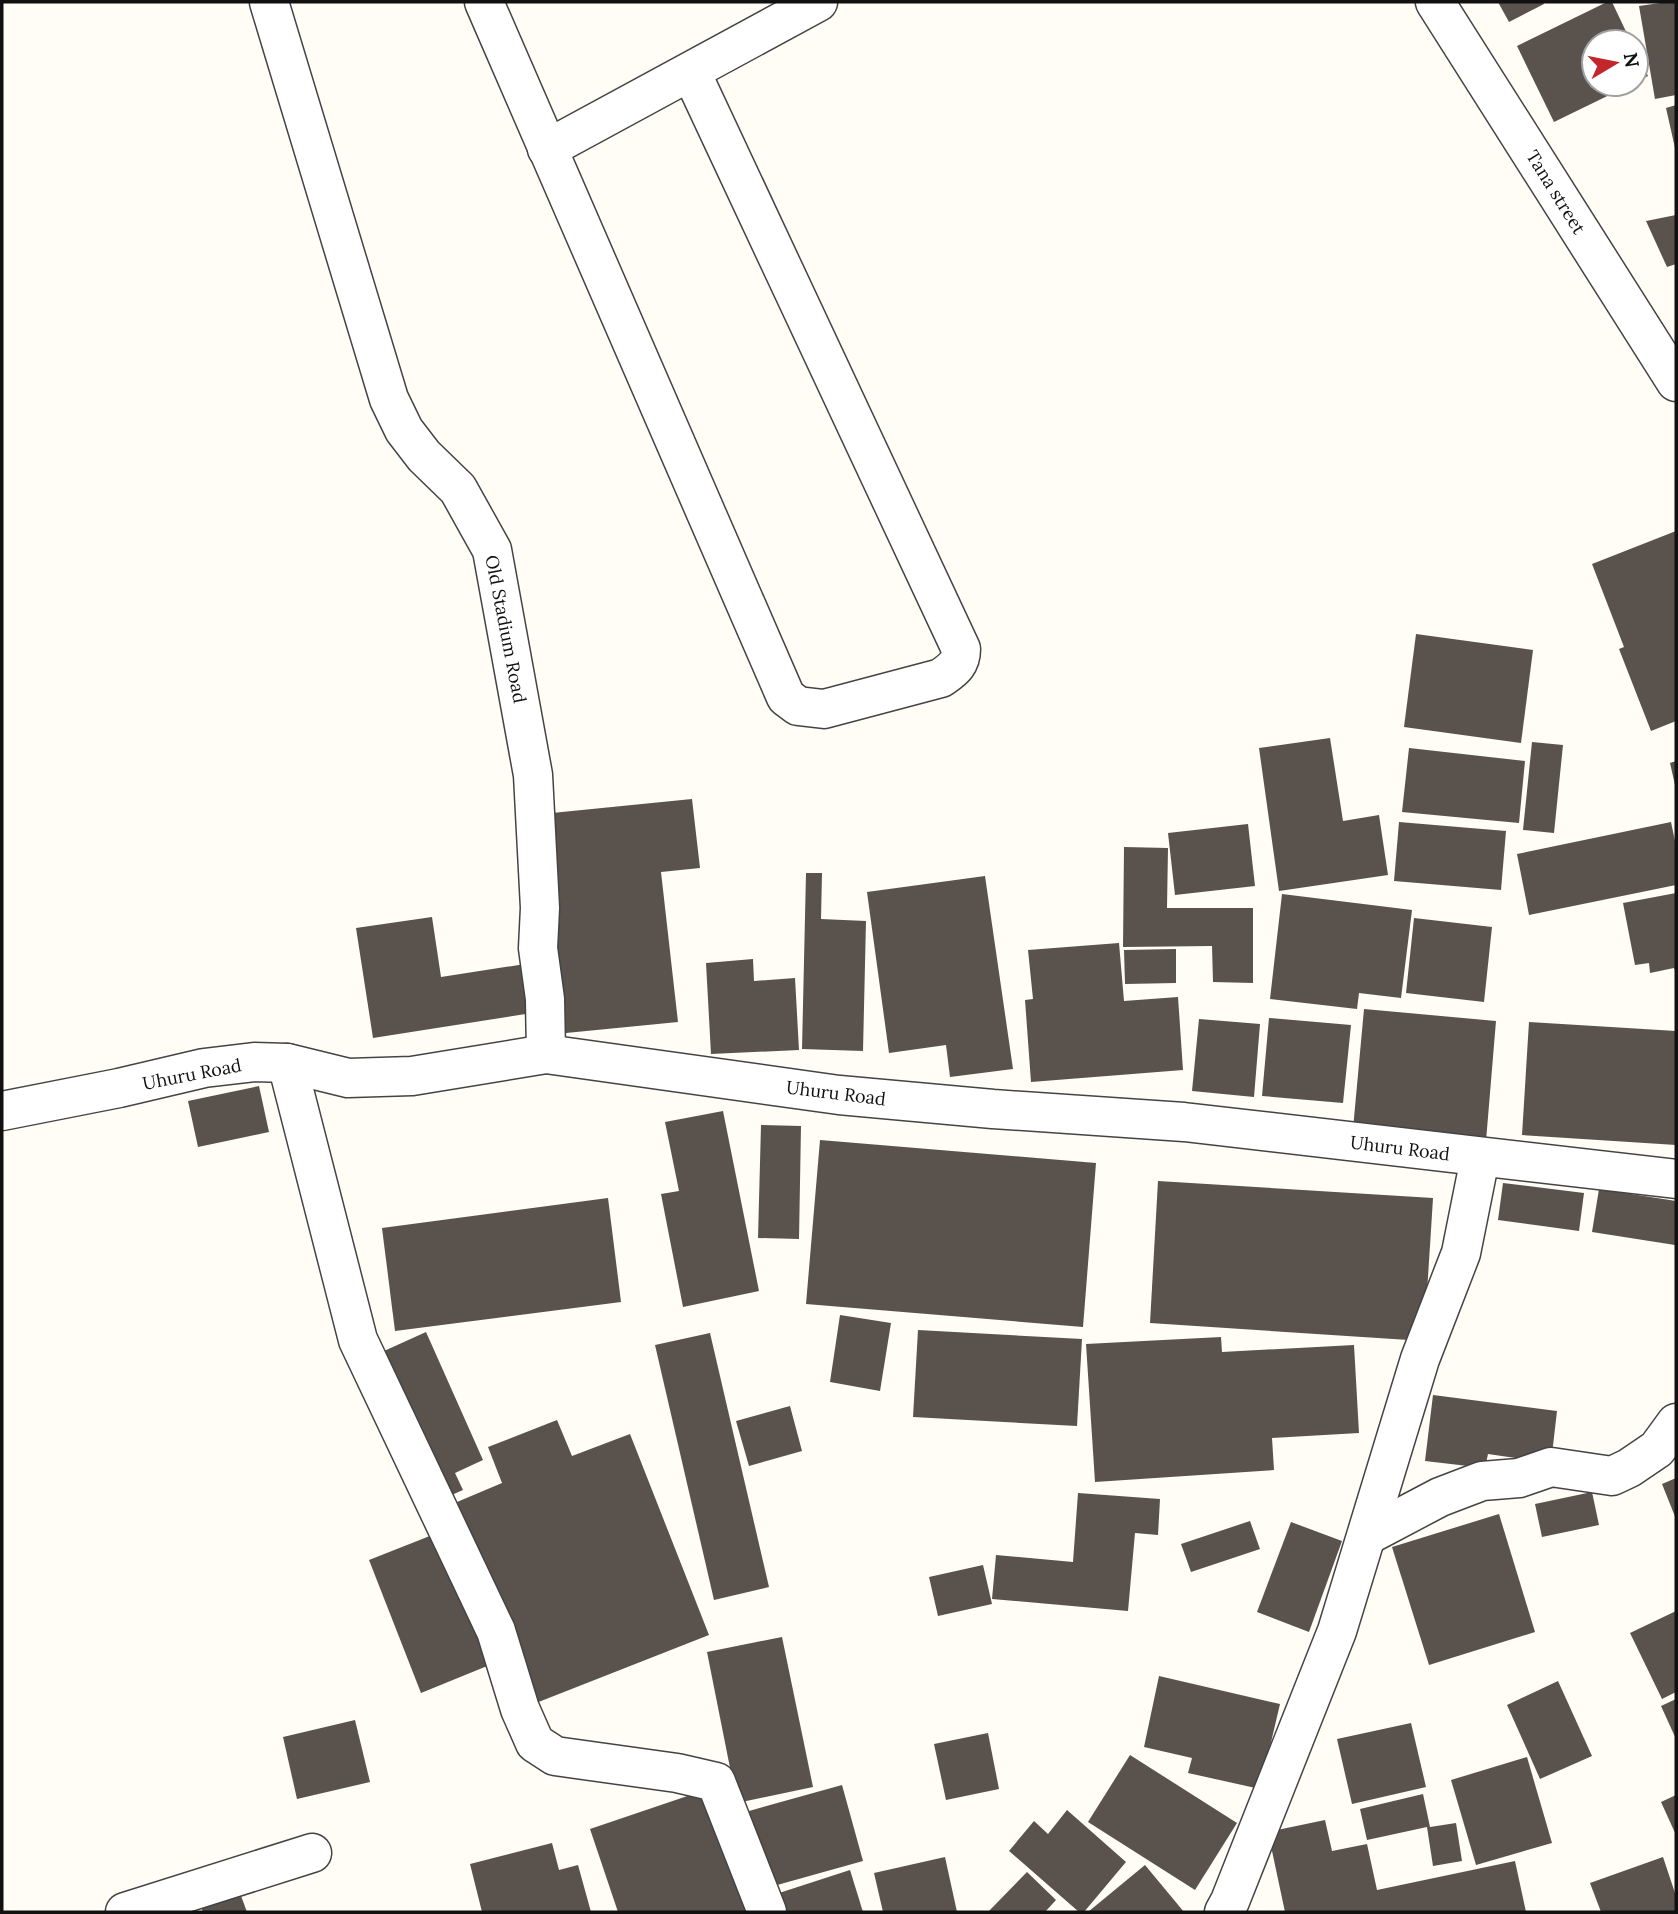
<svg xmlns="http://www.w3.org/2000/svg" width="1678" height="1914" font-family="Lora,serif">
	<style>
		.building { fill: #5a524d }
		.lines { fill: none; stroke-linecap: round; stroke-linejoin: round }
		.minor-casing { stroke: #444; stroke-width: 41 }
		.minor { stroke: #fff; stroke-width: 38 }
		.labels { text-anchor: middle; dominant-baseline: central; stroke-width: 7; stroke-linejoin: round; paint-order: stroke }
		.street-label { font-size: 18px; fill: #111; stroke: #fff }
	</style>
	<rect width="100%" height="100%" fill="#fffdf5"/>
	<g class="building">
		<polygon points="1498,2 1543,2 1544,4 1509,22"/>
		<polygon points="1607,2 1612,2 1631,42 1594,42 1594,84 1632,84 1554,122 1517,46"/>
		<polygon points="1667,2 1676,2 1676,95 1655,99 1639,6"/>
		<polygon points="1636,51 1648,76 1636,82"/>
		<polygon points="1676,105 1676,148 1675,148 1666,108"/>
		<polygon points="1676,215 1676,264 1667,267 1646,221"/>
		<polygon points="1676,531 1676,721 1651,731 1619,649 1624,647 1592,564"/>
		<polygon points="1416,634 1533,650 1521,743 1404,727"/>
		<polygon points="1330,738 1343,821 1379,815 1388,875 1279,891 1259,748"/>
		<polygon points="1532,742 1563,745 1554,833 1523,830"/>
		<polygon points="1409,748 1525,761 1519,823 1402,812"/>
		<polygon points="1676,761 1676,785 1675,785 1670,763"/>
		<polygon points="692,799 700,868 661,872 678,1022 566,1033 542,814"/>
		<polygon points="1399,822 1506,831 1501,890 1394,881"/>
		<polygon points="1671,822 1676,846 1676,885 1529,915 1517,854"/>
		<polygon points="1248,824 1255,886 1175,895 1168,833"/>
		<polygon points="1124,847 1168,848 1167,908 1253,908 1253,983 1213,982 1212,946 1123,947"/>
		<polygon points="806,873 822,873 821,919 866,921 863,1051 802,1049"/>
		<polygon points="985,876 1013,1069 950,1077 946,1045 889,1053 867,892"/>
		<polygon points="1676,893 1676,973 1674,968 1650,973 1649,963 1635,965 1623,903"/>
		<polygon points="1282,894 1412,910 1401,998 1359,993 1357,1009 1270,999"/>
		<polygon points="432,917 441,977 525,964 532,1013 373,1038 356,928"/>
		<polygon points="1414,918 1492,927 1484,1002 1406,993"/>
		<polygon points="1119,943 1124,1001 1178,997 1183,1070 1031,1082 1025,1000 1033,999 1028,950"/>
		<polygon points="1176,949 1176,983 1125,984 1124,950"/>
		<polygon points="753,959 754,981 795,978 799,1050 711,1054 706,963"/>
		<polygon points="1364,1009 1496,1021 1486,1141 1353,1129"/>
		<polygon points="1269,1018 1351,1025 1343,1103 1262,1096"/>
		<polygon points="1199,1019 1260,1024 1254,1097 1192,1091"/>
		<polygon points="1529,1022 1676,1031 1676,1145 1522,1135"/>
		<polygon points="259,1086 269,1132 198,1147 188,1101"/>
		<polygon points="723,1111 759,1291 683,1307 661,1194 679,1191 665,1122"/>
		<polygon points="761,1125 801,1126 799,1239 758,1238"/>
		<polygon points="820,1140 1096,1163 1083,1327 806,1304"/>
		<polygon points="1158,1181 1433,1198 1424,1341 1150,1323"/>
		<polygon points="1503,1183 1584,1193 1579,1231 1498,1220"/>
		<polygon points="1599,1189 1676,1201 1675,1245 1592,1232"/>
		<polygon points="608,1198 621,1302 395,1331 382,1228"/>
		<polygon points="840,1315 891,1323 880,1391 830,1382"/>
		<polygon points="918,1330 1082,1339 1077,1426 913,1417"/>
		<polygon points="426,1332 483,1460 455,1473 463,1490 438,1501 373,1356"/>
		<polygon points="710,1333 769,1587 714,1600 655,1345"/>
		<polygon points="1221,1337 1222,1352 1354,1345 1359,1433 1272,1438 1274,1470 1095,1482 1086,1344"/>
		<polygon points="1433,1395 1557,1411 1551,1463 1488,1454 1485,1468 1425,1461"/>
		<polygon points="790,1406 802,1451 749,1466 736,1421"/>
		<polygon points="557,1420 572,1456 630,1434 709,1635 536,1703 457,1502 502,1483 488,1447"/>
		<polygon points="1676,1478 1676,1519 1662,1484"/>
		<polygon points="1592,1492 1599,1525 1542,1537 1535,1504"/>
		<polygon points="1078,1493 1160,1499 1158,1535 1135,1533 1128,1611 992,1599 996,1555 1073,1562"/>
		<polygon points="1499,1514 1535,1632 1429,1665 1392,1547"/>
		<polygon points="1250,1521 1260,1549 1191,1572 1181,1544"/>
		<polygon points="1291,1522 1342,1541 1309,1632 1257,1612"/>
		<polygon points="445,1530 497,1662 421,1693 369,1560"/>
		<polygon points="983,1565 992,1604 938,1616 929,1577"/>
		<polygon points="1676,1611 1676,1692 1662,1699 1630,1633"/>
		<polygon points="782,1637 813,1787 737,1803 707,1652"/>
		<polygon points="1159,1676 1280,1704 1260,1789 1188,1773 1192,1758 1144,1747"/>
		<polygon points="1558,1681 1592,1756 1540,1779 1507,1705"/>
		<polygon points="1676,1699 1676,1739 1661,1706"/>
		<polygon points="355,1720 370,1782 297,1799 283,1737"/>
		<polygon points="1411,1723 1426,1787 1352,1804 1337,1739"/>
		<polygon points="988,1733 999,1789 946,1800 934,1744"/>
		<polygon points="1130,1755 1237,1823 1195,1890 1088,1822"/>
		<polygon points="1527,1757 1552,1843 1476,1865 1451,1780"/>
		<polygon points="842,1785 863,1861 770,1887 749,1811"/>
		<polygon points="711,1788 753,1912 618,1912 590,1829"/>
		<polygon points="1423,1794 1430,1827 1456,1823 1462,1861 1433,1866 1427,1827 1367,1840 1360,1809"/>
		<polygon points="1676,1795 1676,1835 1661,1802"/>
		<polygon points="1067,1810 1126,1862 1084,1912 1079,1912 1009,1851 1034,1821 1048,1834"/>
		<polygon points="1325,1820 1332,1851 1367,1844 1377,1890 1515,1861 1526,1912 1285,1912 1268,1832"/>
		<polygon points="552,1843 559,1870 578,1865 591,1912 482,1912 470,1864"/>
		<polygon points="945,1857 957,1912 883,1912 874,1873"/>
		<polygon points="1663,1857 1676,1896 1676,1912 1601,1912 1590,1883"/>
		<polygon points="1145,1865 1184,1912 1088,1912"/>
		<polygon points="850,1870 863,1912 782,1912 776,1894"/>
		<polygon points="1027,1872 1056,1900 1045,1912 988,1912"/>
		<polygon points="237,1885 247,1912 203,1912 197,1898"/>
	</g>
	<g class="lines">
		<defs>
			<g id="minor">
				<polyline points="269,2 389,399 404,430 424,456 458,489 492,550 533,775 540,908 538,948 545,999 546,1054"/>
				<path d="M484 2 786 697 798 706 824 709 941 678C952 670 961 665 961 649L691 72"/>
				<polyline points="1435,2 1676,382"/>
				<polyline points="547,149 818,2"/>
				<polyline points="287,1063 358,1340 496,1631 520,1709 535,1743 555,1756 677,1773 716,1782 767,1912"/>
				<polyline points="2,1111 119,1088 204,1068 254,1062 287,1063 348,1078 412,1076 546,1054 839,1095 993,1109 1184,1122 1676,1179"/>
				<polyline points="1368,1535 1440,1497 1482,1481 1519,1478 1551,1467 1612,1476 1629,1468 1657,1449 1676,1423"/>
				<polyline points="125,1912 312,1853"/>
				<polyline points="1224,1912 1230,1901 1337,1631 1420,1359 1461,1253 1480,1158"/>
			</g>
		</defs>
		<use href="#minor" class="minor-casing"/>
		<use href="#minor" class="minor"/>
	</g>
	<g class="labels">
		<g class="street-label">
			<text transform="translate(1556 192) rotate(58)">Tana street</text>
			<text transform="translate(506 629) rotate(79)">Old Stadium Road</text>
			<text transform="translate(192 1074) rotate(-11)">Uhuru Road</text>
			<text transform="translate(836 1093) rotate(7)">Uhuru Road</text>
			<text transform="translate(1400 1148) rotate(7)">Uhuru Road</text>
		</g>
	</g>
	<rect width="1678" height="1914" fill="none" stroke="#111111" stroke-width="7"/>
	<g transform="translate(1615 63) rotate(80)"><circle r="33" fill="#ffffff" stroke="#a0a0a0" stroke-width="2"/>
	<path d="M0-5L12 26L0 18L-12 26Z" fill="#c4262e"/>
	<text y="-10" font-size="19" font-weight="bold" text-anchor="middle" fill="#111111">N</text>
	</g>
</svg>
